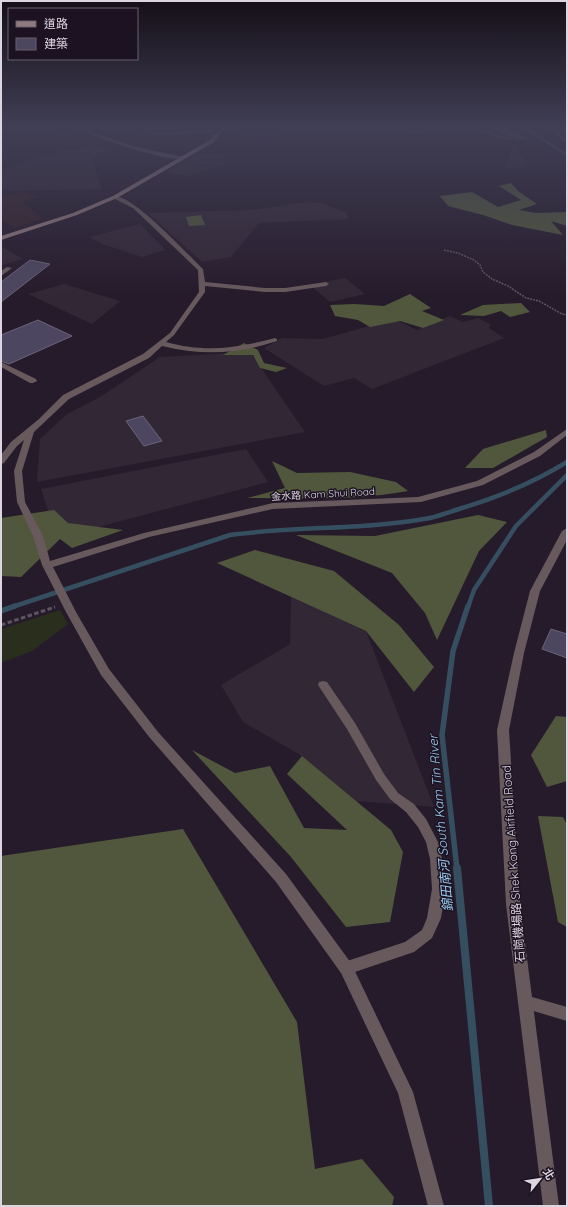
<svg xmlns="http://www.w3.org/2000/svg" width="568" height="1207" font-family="Quicksand,'Noto Sans TC',sans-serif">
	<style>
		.commercial { fill: #332129 }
		.industrial { fill: #322735 }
		.green { fill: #2a2e1c }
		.forest { fill: #51573c }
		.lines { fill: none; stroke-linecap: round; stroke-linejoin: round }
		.stream-far3 { stroke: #354f61; stroke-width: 2.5 }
		.stream-far2 { stroke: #354f61; stroke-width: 4.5 }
		.stream-far1 { stroke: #354f61; stroke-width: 5.5 }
		.stream { stroke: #354f61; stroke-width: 8 }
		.building { fill: #4d4660; stroke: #6a6479 }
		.path-far2 { stroke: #5e5462; stroke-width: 1.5; stroke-dasharray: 2 1; stroke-linecap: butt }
		.path-far1 { stroke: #5e5462; stroke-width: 2; stroke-dasharray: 3.5 2; stroke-linecap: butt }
		.path { stroke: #5e5462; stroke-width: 3; stroke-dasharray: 4.5 2.5; stroke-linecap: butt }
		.service { fill: #68595c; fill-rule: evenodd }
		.minor { fill: #68595c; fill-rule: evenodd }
		.secondary { fill: #917a7e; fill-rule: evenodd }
		.labels { text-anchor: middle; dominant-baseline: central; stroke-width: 3; stroke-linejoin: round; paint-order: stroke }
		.street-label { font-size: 10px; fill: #ddd6e1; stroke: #1c1222 }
		.near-street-label { font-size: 12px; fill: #ddd6e1; stroke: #1c1222 }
		.near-water-label { font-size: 13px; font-style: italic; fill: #96caed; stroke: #1c1222 }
	</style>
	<rect width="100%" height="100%" fill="#261b2b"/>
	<polygon class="commercial" points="24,192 38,197 23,202 43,219 14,228 1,219 1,196"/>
	<g class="industrial">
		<polygon points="123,127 149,127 152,130 162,132 189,131 191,139 140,139"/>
		<polygon points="256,127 284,129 280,138 233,139 239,129"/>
		<polygon points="91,146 108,149 92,159 102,189 8,191 1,188 1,171 4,169 65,150 77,150"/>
		<polygon points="514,146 527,165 520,169 505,168"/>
		<polygon points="198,154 226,154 223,158 225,166 216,168 187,161"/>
		<polygon points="183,161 212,168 189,176 166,172"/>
		<polygon points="308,202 321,203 345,212 349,219 259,223 231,257 202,262 148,213 252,210"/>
		<polygon points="140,224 165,250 142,257 105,245 89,237"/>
		<polygon points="1,246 23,259 1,265"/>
		<polygon points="345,278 365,294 330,302 310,285"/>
		<polygon points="64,284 120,301 92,324 28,294"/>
		<polygon points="450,316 463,322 478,318 490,324 489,328 504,338 372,389 354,378 324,386 264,348 282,338 323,339 394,319 417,330"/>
		<polygon points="250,352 305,432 37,482 40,439 67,414 100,397 160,357"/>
		<polygon points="246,449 268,482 57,538 41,489"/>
		<polygon points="291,597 366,631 434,807 356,801 302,756 243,722 221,685 290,644"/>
	</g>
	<polygon class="green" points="60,610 68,624 32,651 1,663 1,629"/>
	<g class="forest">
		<polygon points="505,127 530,139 518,140 493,129"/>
		<polygon points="511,183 518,191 537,204 519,210 536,213 567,212 567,226 551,221 563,235 512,225 483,215 448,206 440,196 472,192 498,207 521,200 499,186"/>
		<polygon points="201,215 205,225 189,226 186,217"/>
		<polygon points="410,294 431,308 422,311 444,320 423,328 400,321 370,327 358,320 335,316 330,305 354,304 384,306"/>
		<polygon points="521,303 530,312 510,317 501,311 484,316 460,315 483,305"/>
		<polygon points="244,343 258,350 264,363 287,368 276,372 260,368 253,355 223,355"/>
		<polygon points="546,430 547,437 493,468 465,468 483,449"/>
		<path d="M272 461 297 473 350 472 396 482 408 491C355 501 300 498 247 498L285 488Z"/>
		<polygon points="54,510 68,523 123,530 72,548 60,539 21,577 1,576 1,518"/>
		<polygon points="478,515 507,522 479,551 437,640 425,613 392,573 296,535 375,536"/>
		<polygon points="255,550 334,571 399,625 434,667 414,692 366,631 217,563"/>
		<polygon points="556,716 567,717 567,781 547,787 531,755"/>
		<polygon points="192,750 235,773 270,766 304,828 347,830 287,774 302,756 391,830 403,852 390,922 346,927 291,857"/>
		<polygon points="538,816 563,817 567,825 567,927 558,922"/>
		<polygon points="183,829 297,1022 315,1169 362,1159 394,1197 392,1206 1,1206 1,856"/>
	</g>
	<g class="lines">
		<polyline class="stream-far3" points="519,127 533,133 567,155"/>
		<g class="stream-far2">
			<path d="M12 607 230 535C296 526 364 530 430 518 439 516 449 512 459 509 496 498 533 483 567 462"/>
			<polyline points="468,607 474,590 516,526 567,475"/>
		</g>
		<g class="stream-far1">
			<polyline points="1,611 15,606"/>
			<polyline points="457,869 442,735 453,651 468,606"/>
		</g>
		<polyline class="stream" points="457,868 489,1206"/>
	</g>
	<g class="building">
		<polygon points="30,260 50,264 1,302 1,282"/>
		<polygon points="38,320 72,336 9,364 1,361 1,335"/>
		<polygon points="143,416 162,441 144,446 126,421"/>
		<polygon points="551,629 567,634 567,658 542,649"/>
	</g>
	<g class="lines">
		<g class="path-far2">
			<polyline points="53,133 59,136 74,136"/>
			<polyline points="444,250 458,253 474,260 480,265 483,272 492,279 508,286 526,298 539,301 562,314 567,315"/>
		</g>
		<polyline class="path-far1" points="54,607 55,607"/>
		<polyline class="path" points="1,625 55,607"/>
		<g class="service">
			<path d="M77 127 136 147 184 157C171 165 97 137 81 130L77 129Z"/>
			<polygon points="145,129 160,133 214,130 216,131 214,132 160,135 143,131"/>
			<polygon points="7,267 12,268 1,276 1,271"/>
			<polygon points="1,362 36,379 37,381 33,383 30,383 1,367"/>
			<polygon points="323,681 327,682 355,723 384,774 398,793 414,804 426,819 438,842 442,859 446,889 441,918 432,938 414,952 346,975 341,973 339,968 341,963 405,942 422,930 427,918 432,889 430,859 426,842 418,827 406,812 390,799 376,780 347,729 318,685 319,682"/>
			<polygon points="525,995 567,1007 567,1021 520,1007 518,1002 520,997"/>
		</g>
		<g class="minor">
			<polygon points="358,127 421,131 444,127 474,127 511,139 509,140 486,133 467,128 452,128 421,133 360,128"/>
			<polygon points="567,130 567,132 558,133 567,140 567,143 552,132"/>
			<path d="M113 196C133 194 187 254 203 269L205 282 265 288H285L326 282 329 284 326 286 285 292H265L205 286V292L174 335 166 342C205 353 237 348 275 338L277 339V341C239 354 202 356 162 346L149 358 69 399 34 432 22 471 25 502 43 536 50 561 144 533 273 503 418 497 477 481 534 452 567 429V435L540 456 483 485 421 502 273 509 149 537 53 567 76 612 109 669 158 732 286 874 351 963 413 1092 444 1206H428L398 1093 341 973 276 882 150 738 101 675 66 612 42 565 33 536 17 502 14 471 24 440 17 446 4 463 1 464V455L11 442 39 419 63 395 143 354 170 333 199 292 198 270 133 208 113 198Z"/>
			<polygon points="567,528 567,540 540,591 524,653 509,730 520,904 559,1206 543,1206 506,904 497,730 514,653 530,591 562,531"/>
		</g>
		<polygon class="secondary" points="221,127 225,127 214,142 117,198 77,215 1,240 1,236 73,213 113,196 210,140"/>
	</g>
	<linearGradient id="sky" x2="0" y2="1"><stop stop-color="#150f18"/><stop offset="0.43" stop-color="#413f55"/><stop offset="1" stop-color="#413f55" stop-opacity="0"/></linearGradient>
	<rect width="568" height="296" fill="url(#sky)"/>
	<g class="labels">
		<g class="street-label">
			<text transform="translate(323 494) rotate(-3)">金水路 Kam Shui Road</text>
		</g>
		<g class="near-street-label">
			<text transform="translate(513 864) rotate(-94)">石崗機場路 Shek Kong Airfield Road</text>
		</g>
		<g class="near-water-label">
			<text transform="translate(440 823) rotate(-95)">錦田南河 South Kam Tin River</text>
		</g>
	</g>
	<rect width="568" height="1207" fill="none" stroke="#ddd6e1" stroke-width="4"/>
	<rect x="8" y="8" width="130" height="52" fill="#1c1222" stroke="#69606e"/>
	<rect x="16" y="21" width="20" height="6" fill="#917a7e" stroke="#69606e"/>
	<text x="44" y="28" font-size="12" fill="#ddd6e1">道路</text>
	<rect x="16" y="38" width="20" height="12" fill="#4d4660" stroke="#69606e"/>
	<text x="44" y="48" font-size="12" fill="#ddd6e1">建築</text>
	<g transform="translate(540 1179) rotate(60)" stroke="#1c1222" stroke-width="3" paint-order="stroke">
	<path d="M0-3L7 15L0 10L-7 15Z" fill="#ddd6e1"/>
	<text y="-6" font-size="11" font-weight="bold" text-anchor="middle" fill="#ddd6e1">北</text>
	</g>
</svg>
